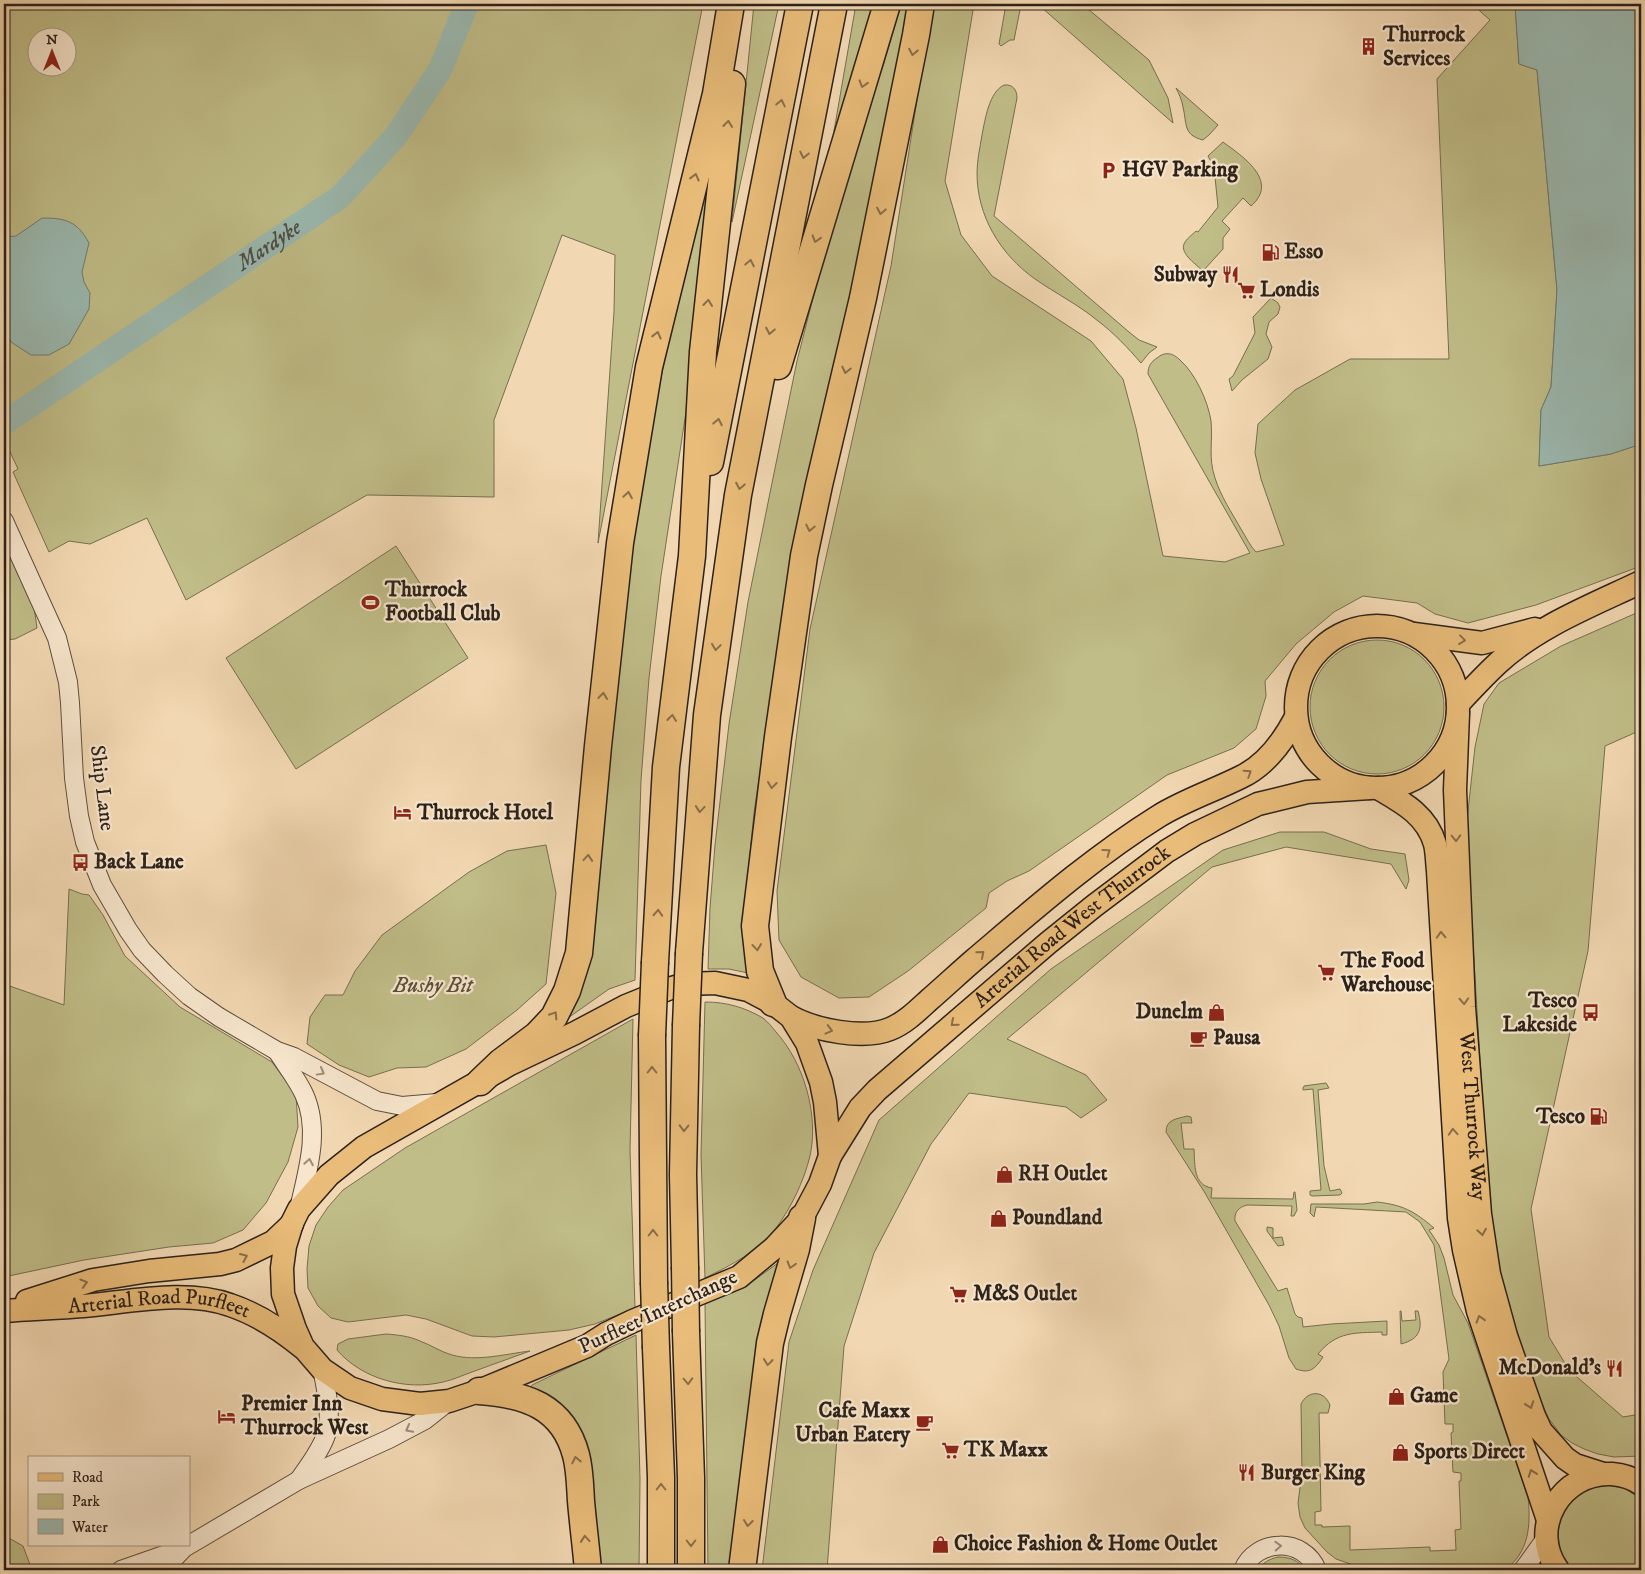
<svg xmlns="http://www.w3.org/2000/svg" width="1645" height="1574" font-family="'IM FELL DW Pica',serif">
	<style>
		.green { fill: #c0bd88; stroke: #766f51; fill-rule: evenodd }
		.water { fill: #9bb9b0; stroke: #6f7c74 }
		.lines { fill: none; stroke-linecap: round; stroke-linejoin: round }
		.river { stroke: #9bb9b0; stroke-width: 24 }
		.minor-casing { stroke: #5e4f40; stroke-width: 20 }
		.major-casing { stroke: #2c211a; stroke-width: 25 }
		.highway-casing { stroke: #2c211a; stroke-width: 29 }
		.minor { stroke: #f7e6cd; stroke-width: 18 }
		.major { stroke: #e9bc79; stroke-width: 22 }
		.highway { stroke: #e9bc79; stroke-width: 26 }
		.highway-bridge-casing { stroke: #2c211a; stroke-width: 29; stroke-linecap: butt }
		.highway-bridge { stroke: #e9bc79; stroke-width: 26 }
		.oneway { stroke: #8a6e4a }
		.oneway2 { stroke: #9c8d7c }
		.labels { text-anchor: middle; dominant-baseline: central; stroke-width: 4.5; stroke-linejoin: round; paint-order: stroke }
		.poi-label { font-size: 21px; font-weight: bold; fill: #2c211a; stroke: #f7e6cd; text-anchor: start }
		.street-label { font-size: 21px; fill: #2c211a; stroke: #f7e6cd }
		.park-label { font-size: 21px; font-style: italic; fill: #58503b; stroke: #f7e6cd }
		.water-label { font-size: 22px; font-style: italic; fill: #4d4f47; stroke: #f7e6cd }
	</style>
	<rect width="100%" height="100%" fill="#f2d8b2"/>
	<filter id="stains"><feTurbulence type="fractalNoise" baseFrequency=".004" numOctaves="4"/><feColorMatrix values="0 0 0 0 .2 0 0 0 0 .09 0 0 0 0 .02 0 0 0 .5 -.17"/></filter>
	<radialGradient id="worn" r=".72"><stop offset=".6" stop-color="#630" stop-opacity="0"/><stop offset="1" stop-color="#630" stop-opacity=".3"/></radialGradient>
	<g class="green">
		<path d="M4 4H703L598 543 614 312 615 255 562 235 494 420V497L367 495 186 600 147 518 90 544 69 541 49 552 13 472 18 469 4 439ZM38 38H68V68H38Z"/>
		<polygon points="754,4 779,4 732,222"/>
		<polygon points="856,4 877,4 834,131"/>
		<path d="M932 4H974L945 181 961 235 992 276 1091 341 1123 379 1136 428 1163 556 1225 562 1250 553 1148 374C1148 366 1151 362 1157 358 1165 351 1173 353 1180 360 1195 373 1208 401 1211 421 1213 442 1208 457 1215 478 1221 497 1232 513 1241 529 1246 537 1250 546 1256 552L1284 545 1261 479 1255 453 1258 424 1295 390 1350 359H1449L1437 79 1490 20 1472 4H1515L1519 64 1537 70 1557 290 1551 387 1541 410 1539 466 1611 454 1641 444V566L1536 605 1468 623 1435 614 1417 603 1363 596 1334 612 1296 644 1265 681 1266 696 1256 729 1234 748 1167 775 1029 871 1007 881 989 893 986 908 908 971 869 997 839 998 801 977 779 940 777 891 810 629 891 266Z"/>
		<polygon points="1006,4 1025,4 1021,5 1014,40 1010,40 1001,46 999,44"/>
		<polygon points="1029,4 1082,4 1149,60 1168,98 1173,123 1041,7"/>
		<polygon points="900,8 911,11 770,704 754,813 743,923 748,973 729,969 708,969 710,908 715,845 729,724 748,602 772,483 797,361 812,302 862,124 883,66"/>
		<path d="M1004 85C1013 84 1017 90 1017 98L994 216 1129 332 1139 340 1157 347 1149 353 1141 363C1128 348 1114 333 1098 321 1079 305 1055 293 1035 279 1000 254 977 216 977 173 977 160 980 148 982 135 985 120 989 92 1004 85Z"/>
		<path d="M1176 88 1218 125 1210 134 1203 140C1183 135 1187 124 1183 107 1182 100 1179 94 1176 88Z"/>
		<path d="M1223 142C1242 156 1280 181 1251 206L1243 198 1222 221 1230 229 1223 238V249L1203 271C1197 265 1180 254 1184 244 1186 239 1192 235 1196 231L1198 232 1218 207 1214 167 1208 156Z"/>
		<polygon points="707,172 712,172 691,379 661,576 649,678 641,780 635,980 609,989 568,1018 629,569 647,452 664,362"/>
		<polygon points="1271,298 1278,303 1280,307 1278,314 1269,322 1266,334 1272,347 1268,359 1242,380 1232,391 1229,379 1233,376 1255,333 1253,317"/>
		<polygon points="4,534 32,593 37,628 15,639 4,640"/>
		<polygon points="396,546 468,658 296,769 226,658"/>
		<polygon points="1641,611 1641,730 1605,746 1588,951 1531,1209 1549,1337 1569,1370 1623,1417 1641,1414 1641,1456 1614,1457 1598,1454 1584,1449 1572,1443 1561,1435 1549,1419 1542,1404 1521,1346 1500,1272 1489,1207 1466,829 1475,747 1484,704 1499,683 1561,646"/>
		<circle cx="1377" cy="707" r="67"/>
		<polygon points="1280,832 1324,832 1371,849 1405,854 1409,880 1406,889 1391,864 1286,847 1212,867 1007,1039 1086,1075 1107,1100 1081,1118 1066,1107 969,1093 931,1144 874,1253 844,1346 827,1570 762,1570 789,1342 813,1270 879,1120 1051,969 1223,850"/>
		<polygon points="546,845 556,893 546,984 517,1010 466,1049 426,1067 397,1068 369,1077 339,1065 307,1044 310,1017 325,995 343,995 355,971 382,935 469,872 507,851"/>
		<polygon points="69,889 82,894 89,895 103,915 125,956 180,1007 272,1062 296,1095 298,1127 288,1162 266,1203 243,1230 213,1243 169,1247 84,1260 4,1277 4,984 64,1005"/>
		<path d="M705 1002C726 1002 744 1007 763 1018 768 1022 772 1027 776 1032 804 1063 819 1115 810 1156 804 1181 791 1208 776 1228 758 1252 731 1265 705 1278L701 1155Z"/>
		<polygon points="633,1019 630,1150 635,1308 595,1324 569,1330 494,1337 472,1336 426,1319 406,1315 348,1322 331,1318 318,1306 308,1288 307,1269 309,1246 316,1225 328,1207 343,1190 405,1148"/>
		<polygon points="1326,1083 1329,1088 1318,1090 1324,1166 1330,1191 1340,1189 1342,1193 1340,1195 1312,1196 1310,1195 1310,1191 1321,1190 1313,1089 1303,1090 1303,1088 1304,1086"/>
		<path d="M1187 1116 1191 1117 1192 1123H1181L1184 1149H1194C1195 1165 1193 1185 1212 1188L1211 1198 1293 1199 1294 1192H1295L1297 1210 1294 1216H1291L1292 1206 1247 1205C1239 1207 1234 1212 1235 1221L1278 1291 1287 1288 1295 1314 1298 1317 1302 1318 1303 1327 1331 1324 1387 1321V1335H1382V1332C1355 1333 1337 1331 1318 1354L1323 1357C1315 1369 1310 1374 1296 1369L1289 1358 1279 1326 1269 1305 1205 1193 1166 1132C1166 1119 1177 1119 1187 1116Z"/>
		<path d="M1377 1202C1403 1205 1414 1211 1434 1228L1429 1230 1439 1245 1444 1258 1453 1295 1468 1323 1528 1497C1531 1526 1529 1552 1505 1570H1414L1359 1567 1336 1559 1327 1552 1305 1528 1300 1517 1298 1503 1302 1473 1301 1404C1308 1390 1324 1390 1330 1405L1328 1413H1319L1321 1511 1315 1512V1525H1322V1527L1350 1526V1550L1430 1547V1551L1456 1550 1455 1530 1461 1529 1459 1481H1461V1473L1453 1472 1451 1433 1453 1432V1424H1445L1443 1372 1449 1359 1434 1245 1420 1222 1406 1212 1316 1207 1314 1217 1310 1213 1311 1204H1364Z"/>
		<polygon points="1267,1227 1273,1228 1273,1238 1282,1237 1284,1245 1278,1246 1267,1231"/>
		<polygon points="778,1263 780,1263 732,1570 708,1570 705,1303 734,1292 756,1279"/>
		<path d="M1400 1311H1401L1402 1321 1416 1320 1415 1311H1418C1423 1329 1420 1339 1401 1344Z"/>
		<path d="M386 1334C398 1335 409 1336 420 1341 431 1345 441 1352 452 1355 477 1362 505 1354 530 1351 511 1358 491 1365 472 1372 463 1375 453 1380 443 1382 406 1391 362 1379 337 1350L338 1344 348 1339Z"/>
		<polygon points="636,1335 640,1479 639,1570 595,1570 586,1456 531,1387 532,1385"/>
		<path d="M1607 1485 1624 1488 1641 1499V1570H1572C1565 1562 1560 1553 1559 1542 1555 1520 1570 1496 1591 1489 1596 1487 1602 1486 1607 1485Z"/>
		<polygon points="7,1537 23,1546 32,1570 4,1570"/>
		<path d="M1278 1557C1290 1557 1298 1560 1305 1570H1257C1263 1563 1269 1559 1278 1557Z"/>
	</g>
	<g class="water">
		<polygon points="1515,4 1641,4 1641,444 1611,454 1539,466 1541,410 1551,387 1557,290 1537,70 1519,64"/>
		<path d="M42 218C66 218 77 221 89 243L82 272 84 282 90 293 89 309 69 344 49 355H31L11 342 4 325V237L16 236Z"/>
		<polygon points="61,377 62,396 4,434 4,414"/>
	</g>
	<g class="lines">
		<path class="river" id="s1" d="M4 423 340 197 396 136 440 70 467 4"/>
		<defs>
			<g id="minor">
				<polyline points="4,521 57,638 68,682 70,703 74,778 79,816 85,842 102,885 128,930 142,950 165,974 189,996 219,1017 277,1051 294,1057 377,1101 402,1106 437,1103"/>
				<path d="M277 1051C286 1065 297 1079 304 1094 321 1131 307 1172 299 1209"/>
				<path d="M299 1480C309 1465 322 1449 327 1432 332 1415 326 1387 322 1369"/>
				<polyline points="121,1570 184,1548 299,1480 389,1439 425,1420 449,1401"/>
				<polyline points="163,1570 182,1550"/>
				<path d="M1243 1570C1256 1538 1304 1537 1317 1570"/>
				<polyline points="1523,1570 1546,1538"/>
			</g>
			<g id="major">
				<circle cx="1377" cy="707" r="81"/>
				<polyline points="1414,634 1482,643 1535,629"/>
				<path d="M1458 704C1471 690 1484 676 1498 663 1538 626 1593 605 1641 582"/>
				<path id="s2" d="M1458 713 1455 790 1464 1007 1480 1214 1489 1274 1506 1336 1534 1416 1541 1431 1565 1458 1575 1465 1603 1474"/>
				<path d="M1378 788C1402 802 1427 815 1435 844 1437 852 1437 862 1438 871L1459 1218 1464 1250 1478 1311 1548 1520"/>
				<polygon points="715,983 748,990 773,1003 791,1017 807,1043 821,1082 825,1102 830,1156 820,1184 802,1218 774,1248 739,1277 633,1321 606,1334 587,1346 479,1391 449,1401 420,1404 382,1399 350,1388 322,1369 303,1347 295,1329 283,1294 282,1268 285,1246 292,1223 299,1209 329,1175 364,1147 510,1064 575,1033 626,1006 668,989 686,984"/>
				<path d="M791 1017C815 1030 863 1040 890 1029 905 1023 917 1011 929 1000 944 987 959 973 974 960 1033 910 1093 857 1159 816 1185 800 1213 791 1241 777 1266 765 1283 742 1296 717"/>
				<path id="s3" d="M830 1156 860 1108 877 1090 1048 943 1094 906 1167 851 1195 834 1258 804 1307 792 1370 788"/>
				<polyline points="27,1301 93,1280 149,1271 220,1264 236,1260 273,1242 292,1224"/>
				<path id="s4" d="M4 1311C30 1309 57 1308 83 1306 129 1302 186 1289 230 1305 257 1314 280 1329 302 1347"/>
				<path d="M1558 1570C1527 1528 1562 1471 1612 1474 1623 1475 1633 1478 1641 1484"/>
			</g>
			<g id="highway">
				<polyline points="778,366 887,4"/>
				<polyline points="710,462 800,4"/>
				<polyline points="689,953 707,715 738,495 834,4"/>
				<polyline points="655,962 666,767 692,556 703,352 732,84"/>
				<polyline points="773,1003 760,971 755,926 778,737 804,556 819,485 863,298 916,35 921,4"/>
				<polyline points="652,1036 654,1282"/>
				<polyline points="480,1082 501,1062 537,1035 554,1017 567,991 579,953 598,746 620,543 649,367 716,94 731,4"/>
				<polyline points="685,1267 683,1174 686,1026"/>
				<polyline points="686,1332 691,1478 691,1570"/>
				<polyline points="656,1348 661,1477 661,1570"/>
				<path d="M479 1391C525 1394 563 1406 576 1455 580 1470 580 1486 581 1501 583 1524 586 1547 588 1570"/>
				<polyline points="742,1570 770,1343 777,1314 796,1249 802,1218"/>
			</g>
		</defs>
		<use href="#minor" class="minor-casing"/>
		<use href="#major" class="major-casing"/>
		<use href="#highway" class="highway-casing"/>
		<use href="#minor" class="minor"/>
		<use href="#major" class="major"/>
		<use href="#highway" class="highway"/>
		<defs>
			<g id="highway-bridge">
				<polyline points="686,1026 689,953"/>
				<polyline points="652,1036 655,962"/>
				<polyline points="685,1267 686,1332"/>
				<polyline points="654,1282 656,1348"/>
			</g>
		</defs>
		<use href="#highway-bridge" class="highway-bridge-casing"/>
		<use href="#highway-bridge" class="highway-bridge"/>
	</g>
	<defs><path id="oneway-chevron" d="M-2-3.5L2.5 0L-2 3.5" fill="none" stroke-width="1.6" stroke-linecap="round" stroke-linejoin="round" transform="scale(1.25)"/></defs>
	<g class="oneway">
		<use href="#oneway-chevron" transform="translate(913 52) rotate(101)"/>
		<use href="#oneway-chevron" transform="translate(863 84) rotate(107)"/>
		<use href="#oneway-chevron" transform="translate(781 103) rotate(-78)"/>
		<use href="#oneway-chevron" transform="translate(728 124) rotate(-84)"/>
		<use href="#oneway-chevron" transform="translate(804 155) rotate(102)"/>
		<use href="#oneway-chevron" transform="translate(695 177) rotate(-76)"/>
		<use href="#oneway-chevron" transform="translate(881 211) rotate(101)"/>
		<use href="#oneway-chevron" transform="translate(816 239) rotate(107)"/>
		<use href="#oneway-chevron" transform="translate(750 263) rotate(-79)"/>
		<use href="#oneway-chevron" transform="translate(708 303) rotate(-84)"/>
		<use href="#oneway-chevron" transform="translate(770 331) rotate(101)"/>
		<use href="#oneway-chevron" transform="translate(657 335) rotate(-76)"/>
		<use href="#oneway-chevron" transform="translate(846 370) rotate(103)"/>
		<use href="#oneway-chevron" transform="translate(718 422) rotate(-79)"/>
		<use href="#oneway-chevron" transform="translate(740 486) rotate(101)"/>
		<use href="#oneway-chevron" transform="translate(628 495) rotate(-81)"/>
		<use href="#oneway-chevron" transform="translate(810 528) rotate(102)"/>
		<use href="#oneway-chevron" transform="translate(1462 640) rotate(7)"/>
		<use href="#oneway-chevron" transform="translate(716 647) rotate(98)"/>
		<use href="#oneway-chevron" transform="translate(603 696) rotate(-84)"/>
		<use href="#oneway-chevron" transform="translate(672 718) rotate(-83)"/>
		<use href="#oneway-chevron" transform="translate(1248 773) rotate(-33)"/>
		<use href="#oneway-chevron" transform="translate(772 785) rotate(97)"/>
		<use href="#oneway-chevron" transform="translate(700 809) rotate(95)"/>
		<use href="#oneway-chevron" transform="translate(1456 838) rotate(89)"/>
		<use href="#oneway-chevron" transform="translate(1107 852) rotate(-36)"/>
		<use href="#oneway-chevron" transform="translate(588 858) rotate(-85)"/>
		<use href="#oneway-chevron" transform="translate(658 913) rotate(-87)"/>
		<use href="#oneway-chevron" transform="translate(1441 935) rotate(-93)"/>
		<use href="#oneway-chevron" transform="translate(757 947) rotate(84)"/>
		<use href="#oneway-chevron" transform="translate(981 954) rotate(-40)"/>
		<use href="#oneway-chevron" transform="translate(1464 1001) rotate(87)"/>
		<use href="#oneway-chevron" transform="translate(554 1015) rotate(-57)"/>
		<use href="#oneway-chevron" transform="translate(954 1023) rotate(139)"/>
		<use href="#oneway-chevron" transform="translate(829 1030) rotate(15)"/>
		<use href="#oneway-chevron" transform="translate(652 1070) rotate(-90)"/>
		<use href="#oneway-chevron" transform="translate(684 1128) rotate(91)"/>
		<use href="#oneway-chevron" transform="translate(1453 1132) rotate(-94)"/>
		<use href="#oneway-chevron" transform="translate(1482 1232) rotate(81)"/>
		<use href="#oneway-chevron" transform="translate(653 1233) rotate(-90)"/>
		<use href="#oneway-chevron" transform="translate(244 1257) rotate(-23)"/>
		<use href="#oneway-chevron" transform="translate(791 1265) rotate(107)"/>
		<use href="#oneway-chevron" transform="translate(84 1283) rotate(-17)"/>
		<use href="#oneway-chevron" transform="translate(1480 1319) rotate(-107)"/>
		<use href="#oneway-chevron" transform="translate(768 1362) rotate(96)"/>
		<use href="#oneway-chevron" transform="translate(688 1381) rotate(88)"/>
		<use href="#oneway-chevron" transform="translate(1530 1405) rotate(70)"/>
		<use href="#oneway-chevron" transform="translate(576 1460) rotate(-102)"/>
		<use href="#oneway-chevron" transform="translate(1532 1473) rotate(-110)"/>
		<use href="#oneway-chevron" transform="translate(661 1487) rotate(-90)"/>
		<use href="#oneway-chevron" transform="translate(748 1523) rotate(97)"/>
		<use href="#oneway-chevron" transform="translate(585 1539) rotate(-95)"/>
		<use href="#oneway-chevron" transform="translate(691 1543) rotate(90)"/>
	</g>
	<g class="oneway2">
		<use href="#oneway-chevron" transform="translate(321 1072) rotate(29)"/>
		<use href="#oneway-chevron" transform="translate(309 1162) rotate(-80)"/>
		<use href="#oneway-chevron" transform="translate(409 1429) rotate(152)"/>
		<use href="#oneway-chevron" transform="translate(1278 1546) rotate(-3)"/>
	</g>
	<defs>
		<symbol id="building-bare" viewBox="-9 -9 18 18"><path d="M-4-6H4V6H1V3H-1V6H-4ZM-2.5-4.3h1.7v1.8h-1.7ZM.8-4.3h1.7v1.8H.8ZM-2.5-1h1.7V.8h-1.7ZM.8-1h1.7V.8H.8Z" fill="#8f2418" stroke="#f7e6cd" stroke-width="2.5" paint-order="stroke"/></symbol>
		<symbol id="parking-bare" viewBox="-9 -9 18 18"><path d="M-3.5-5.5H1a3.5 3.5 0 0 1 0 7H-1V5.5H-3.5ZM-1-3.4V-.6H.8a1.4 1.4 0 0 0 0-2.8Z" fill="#8f2418" stroke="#f7e6cd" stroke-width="2.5" paint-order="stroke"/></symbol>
		<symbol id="fuel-bare" viewBox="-9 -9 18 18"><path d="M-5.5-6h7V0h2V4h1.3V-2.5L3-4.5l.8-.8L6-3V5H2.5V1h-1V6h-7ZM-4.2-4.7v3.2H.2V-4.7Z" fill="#8f2418" stroke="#f7e6cd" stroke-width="2.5" paint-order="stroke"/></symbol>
		<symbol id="restaurant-bare" viewBox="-9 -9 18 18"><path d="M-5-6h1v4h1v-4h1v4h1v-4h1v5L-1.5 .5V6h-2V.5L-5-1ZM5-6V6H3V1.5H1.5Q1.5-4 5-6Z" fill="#8f2418" stroke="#f7e6cd" stroke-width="2.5" paint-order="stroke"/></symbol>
		<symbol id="supermarket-bare" viewBox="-9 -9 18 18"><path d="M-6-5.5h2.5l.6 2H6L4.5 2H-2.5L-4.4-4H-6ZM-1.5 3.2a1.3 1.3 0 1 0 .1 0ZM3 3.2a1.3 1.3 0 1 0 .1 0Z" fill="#8f2418" stroke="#f7e6cd" stroke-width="2.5" paint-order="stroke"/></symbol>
		<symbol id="stadium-bare" viewBox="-9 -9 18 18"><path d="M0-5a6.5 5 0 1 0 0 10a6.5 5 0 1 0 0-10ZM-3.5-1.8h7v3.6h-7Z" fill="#8f2418" stroke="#f7e6cd" stroke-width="2.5" paint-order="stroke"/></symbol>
		<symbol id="hotel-bare" viewBox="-9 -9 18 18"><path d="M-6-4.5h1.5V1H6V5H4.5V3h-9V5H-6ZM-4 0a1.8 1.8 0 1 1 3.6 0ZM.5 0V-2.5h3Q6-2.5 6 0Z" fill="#8f2418" stroke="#f7e6cd" stroke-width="2.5" paint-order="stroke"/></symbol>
		<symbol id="bus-bare" viewBox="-9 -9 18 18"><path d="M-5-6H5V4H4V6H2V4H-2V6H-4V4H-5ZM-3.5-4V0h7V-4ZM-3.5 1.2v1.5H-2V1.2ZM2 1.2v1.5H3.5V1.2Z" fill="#8f2418" stroke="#f7e6cd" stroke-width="2.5" paint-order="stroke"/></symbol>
		<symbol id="shop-bare" viewBox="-9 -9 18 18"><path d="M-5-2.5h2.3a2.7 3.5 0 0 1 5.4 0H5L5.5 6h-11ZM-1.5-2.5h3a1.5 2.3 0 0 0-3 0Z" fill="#8f2418" stroke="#f7e6cd" stroke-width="2.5" paint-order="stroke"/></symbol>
		<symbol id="cafe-bare" viewBox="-9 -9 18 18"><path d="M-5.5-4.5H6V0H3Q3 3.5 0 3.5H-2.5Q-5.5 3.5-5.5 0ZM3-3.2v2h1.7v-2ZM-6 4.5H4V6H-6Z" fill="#8f2418" stroke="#f7e6cd" stroke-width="2.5" paint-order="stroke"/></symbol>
	</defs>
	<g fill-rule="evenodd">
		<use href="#building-bare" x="1356" y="34" width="25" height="25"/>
		<use href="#parking-bare" x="1096" y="158" width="25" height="25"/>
		<use href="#fuel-bare" x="1258" y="240" width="25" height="25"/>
		<use href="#restaurant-bare" x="1218" y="262" width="25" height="25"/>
		<use href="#supermarket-bare" x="1234" y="278" width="25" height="25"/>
		<use href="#stadium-bare" x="358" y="590" width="25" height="25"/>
		<use href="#hotel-bare" x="390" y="800" width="25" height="25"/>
		<use href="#bus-bare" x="68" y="850" width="25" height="25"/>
		<use href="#supermarket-bare" x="1314" y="960" width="25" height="25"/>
		<use href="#shop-bare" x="1204" y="1000" width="25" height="25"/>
		<use href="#bus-bare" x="1578" y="1000" width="25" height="25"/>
		<use href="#cafe-bare" x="1186" y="1026" width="25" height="25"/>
		<use href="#fuel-bare" x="1586" y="1104" width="25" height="25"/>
		<use href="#shop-bare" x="992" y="1162" width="25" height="25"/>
		<use href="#shop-bare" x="986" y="1206" width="25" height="25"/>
		<use href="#supermarket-bare" x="946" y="1282" width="25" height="25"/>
		<use href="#restaurant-bare" x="1602" y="1356" width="25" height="25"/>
		<use href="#shop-bare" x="1384" y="1384" width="25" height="25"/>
		<use href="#hotel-bare" x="214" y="1404" width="25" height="25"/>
		<use href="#cafe-bare" x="912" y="1410" width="25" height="25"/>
		<use href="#supermarket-bare" x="938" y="1438" width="25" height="25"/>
		<use href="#shop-bare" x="1388" y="1440" width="25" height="25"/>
		<use href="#restaurant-bare" x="1234" y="1460" width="25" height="25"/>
		<use href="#shop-bare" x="928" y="1532" width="25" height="25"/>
	</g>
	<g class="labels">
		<g class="poi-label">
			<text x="1383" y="35">Thurrock<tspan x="1383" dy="24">Services</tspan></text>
			<text x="1122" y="170">HGV Parking</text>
			<text x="1284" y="252">Esso</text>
			<text x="1217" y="275" text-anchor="end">Subway</text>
			<text x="1260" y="290">Londis</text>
			<text x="385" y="590">Thurrock<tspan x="385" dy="24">Football Club</tspan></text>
			<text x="417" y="813">Thurrock Hotel</text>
			<text x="94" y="862">Back Lane</text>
			<text x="1341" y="961">The Food<tspan x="1341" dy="24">Warehouse</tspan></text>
			<text x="1577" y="1001" text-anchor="end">Tesco<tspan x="1577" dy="24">Lakeside</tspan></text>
			<text x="1203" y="1012" text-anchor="end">Dunelm</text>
			<text x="1213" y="1038">Pausa</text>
			<text x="1585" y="1117" text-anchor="end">Tesco</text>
			<text x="1018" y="1174">RH Outlet</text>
			<text x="1012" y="1218">Poundland</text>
			<text x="973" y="1294">M&amp;S Outlet</text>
			<text x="1601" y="1368" text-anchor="end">McDonald's</text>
			<text x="1410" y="1396">Game</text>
			<text x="241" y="1404">Premier Inn<tspan x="241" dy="24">Thurrock West</tspan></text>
			<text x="910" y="1411" text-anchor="end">Cafe Maxx<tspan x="910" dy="24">Urban Eatery</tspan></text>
			<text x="964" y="1450">TK Maxx</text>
			<text x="1414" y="1452">Sports Direct</text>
			<text x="1261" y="1473">Burger King</text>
			<text x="954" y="1544">Choice Fashion &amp; Home Outlet</text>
		</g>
		<g class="street-label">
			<text transform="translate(102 788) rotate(83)">Ship Lane</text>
			<text stroke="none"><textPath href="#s3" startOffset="336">Arterial Road West Thurrock</textPath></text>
			<text stroke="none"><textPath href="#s2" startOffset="404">West Thurrock Way</textPath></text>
			<text stroke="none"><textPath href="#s4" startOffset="156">Arterial Road Purfleet</textPath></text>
			<text transform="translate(658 1312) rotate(-25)">Purfleet Interchange</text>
		</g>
		<g class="park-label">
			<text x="433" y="986">Bushy Bit</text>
		</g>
		<g class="water-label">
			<text stroke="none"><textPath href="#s1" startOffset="319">Mardyke</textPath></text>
		</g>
	</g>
	<rect width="1645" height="1574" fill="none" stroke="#f2d8b2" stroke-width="20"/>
	<rect x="5" y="5" width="1635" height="1564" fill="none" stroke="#2c211a" stroke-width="2.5"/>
	<rect x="10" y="10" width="1625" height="1554" fill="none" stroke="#2c211a"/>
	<rect x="28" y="1456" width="162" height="90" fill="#f7e6cd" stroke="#a69785"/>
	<rect x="38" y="1473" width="25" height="8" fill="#e9bc79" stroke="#a69785"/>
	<text x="72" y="1482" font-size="15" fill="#2c211a">Road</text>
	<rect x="38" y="1494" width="25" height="15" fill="#c0bd88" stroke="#a69785"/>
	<text x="72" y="1506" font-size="15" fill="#2c211a">Park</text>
	<rect x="38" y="1519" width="25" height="15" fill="#9bb9b0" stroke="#a69785"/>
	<text x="72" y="1532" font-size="15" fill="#2c211a">Water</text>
	<g transform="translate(52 52)"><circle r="24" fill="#f7e6cd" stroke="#a69785"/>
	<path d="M0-4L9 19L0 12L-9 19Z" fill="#8f2418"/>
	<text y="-8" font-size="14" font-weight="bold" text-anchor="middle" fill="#2c211a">N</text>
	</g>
	<rect width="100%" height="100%" filter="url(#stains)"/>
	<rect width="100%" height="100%" fill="url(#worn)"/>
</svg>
